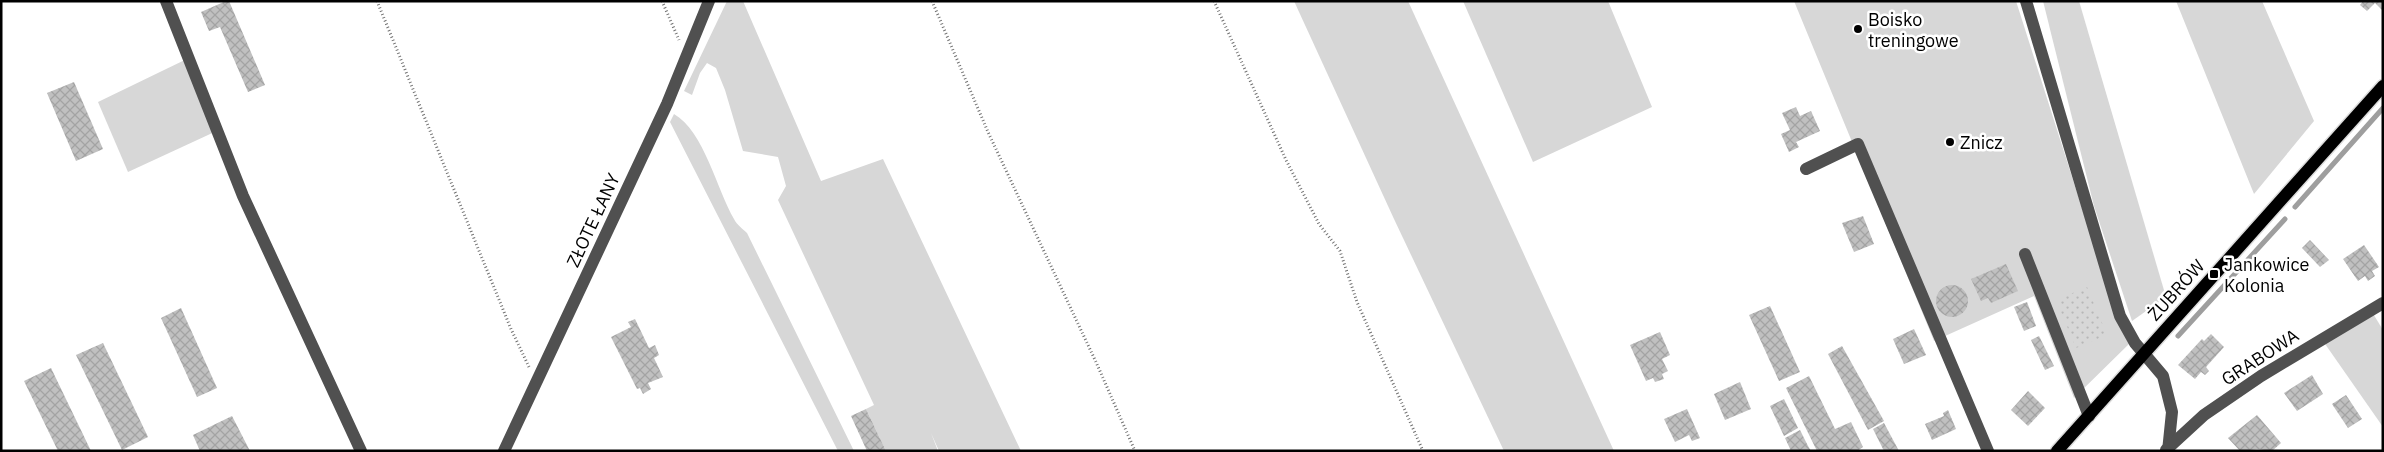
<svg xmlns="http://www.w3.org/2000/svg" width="2384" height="452" font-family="'IBM Plex Sans',sans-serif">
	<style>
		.grass { fill: #d7d7d7 }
		.park { fill: url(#park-dots) }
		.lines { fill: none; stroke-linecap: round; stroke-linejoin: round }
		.stream { stroke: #9e9e9e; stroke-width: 5 }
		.building { fill: url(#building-cross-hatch) }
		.major-casing { stroke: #dbdbdb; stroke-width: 15 }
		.path { stroke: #727272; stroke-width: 3; stroke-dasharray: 1 2.5; stroke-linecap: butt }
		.minor { stroke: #505050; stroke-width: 12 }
		.major { stroke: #000; stroke-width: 12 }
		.poi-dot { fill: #000; stroke: #fff; stroke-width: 2 }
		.labels { text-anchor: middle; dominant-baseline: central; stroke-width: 5; stroke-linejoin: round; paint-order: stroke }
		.poi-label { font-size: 18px; fill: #000; stroke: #fff; text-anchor: start }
		.street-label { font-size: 18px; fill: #000; stroke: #fff }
	</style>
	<defs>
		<pattern id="park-dots" width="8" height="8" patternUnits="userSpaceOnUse" patternTransform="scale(1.25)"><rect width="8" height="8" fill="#d7d7d7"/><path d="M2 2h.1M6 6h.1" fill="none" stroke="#b7b7b7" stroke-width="1.8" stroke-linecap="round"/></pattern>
		<pattern id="building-cross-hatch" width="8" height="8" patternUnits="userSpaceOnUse" patternTransform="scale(1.25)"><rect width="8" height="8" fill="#c0c0c0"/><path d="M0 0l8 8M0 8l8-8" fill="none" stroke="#a3a3a3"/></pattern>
	</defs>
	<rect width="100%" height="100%" fill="#fff"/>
	<g class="grass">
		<polygon points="727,1 743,1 821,181 883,159 1021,451 939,451 931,433 938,451 886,451 866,409 874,405 778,200 786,186 778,157 743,151 725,90 716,68 707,63 700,73 692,95 684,91"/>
		<polygon points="1294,1 1408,1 1614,451 1504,451 1394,219"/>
		<polygon points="1463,1 1608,1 1652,107 1533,162"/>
		<polygon points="1794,1 2016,1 2117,318 2131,342 2074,398 2034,296 1934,341"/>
		<polygon points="2043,1 2079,1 2166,297 2132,321 2094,206"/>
		<polygon points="2176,1 2262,1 2314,121 2254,194"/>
		<polygon points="193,56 221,129 128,172 98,102"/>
		<path d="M674 114C704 131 717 190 734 219 737 225 743 229 747 233L854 451H838L670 122Z"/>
		<polygon points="2372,312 2383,330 2383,427 2323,341"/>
	</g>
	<polygon class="park" points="2087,287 2107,335 2076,348 2056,300"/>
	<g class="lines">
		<g class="stream">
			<polyline points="2295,207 2383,108"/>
			<polyline points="2178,336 2285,219"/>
		</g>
	</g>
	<g class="building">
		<polygon points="226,1 229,1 265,85 248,92 220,27 209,31 201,12"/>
		<polygon points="2363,1 2383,1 2383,11 2375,3 2367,11 2360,5"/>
		<polygon points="74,82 103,149 76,161 47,93"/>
		<polygon points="1796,107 1800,116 1811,111 1820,131 1796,142 1799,147 1789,152 1781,134 1790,130 1782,113"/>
		<polygon points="1863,216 1874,244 1854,252 1842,223"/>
		<polygon points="2310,240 2329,260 2320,267 2302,248"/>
		<polygon points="2364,245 2379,267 2372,271 2375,276 2368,281 2365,276 2358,281 2343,259"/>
		<polygon points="2006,264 2018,291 1991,303 1988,298 1981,301 1971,279"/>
		<circle cx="1952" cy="301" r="16"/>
		<polygon points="2027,302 2036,326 2024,331 2014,307"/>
		<polygon points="1770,306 1800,372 1779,381 1749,315"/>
		<polygon points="181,308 217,388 197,397 161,318"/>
		<polygon points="635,319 649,348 655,345 659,355 654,358 663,377 648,383 651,389 643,394 640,388 637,389 611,337 631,327 628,322"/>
		<polygon points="1914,329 1926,355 1904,364 1893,339"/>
		<polygon points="1660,332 1670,355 1662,359 1668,371 1662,374 1664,379 1655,382 1653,378 1646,381 1630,345"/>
		<polygon points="2211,334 2224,347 2206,367 2209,371 2205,375 2201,372 2195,379 2178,365 2202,339 2204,341"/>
		<polygon points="2039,336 2054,366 2045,370 2031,340"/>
		<polygon points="103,343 148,437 122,450 76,355"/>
		<polygon points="1842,346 1884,421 1868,430 1828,354"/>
		<polygon points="51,368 91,451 58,451 24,381"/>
		<polygon points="2312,375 2323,394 2297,411 2284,393"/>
		<polygon points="1809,376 1835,429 1851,422 1863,447 1857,451 1817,451 1786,388"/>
		<polygon points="1740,382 1751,409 1725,420 1714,394"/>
		<polygon points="2028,391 2045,408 2028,426 2011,410"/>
		<polygon points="2346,395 2362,419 2348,428 2332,404"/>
		<polygon points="1784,399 1798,428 1784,436 1770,406"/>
		<polygon points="866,409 886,451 867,451 851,416"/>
		<polygon points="1687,409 1700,438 1692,441 1689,435 1675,442 1664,419"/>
		<polygon points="1948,410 1956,429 1932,440 1925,424 1944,416 1943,413"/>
		<polygon points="2257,415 2281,443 2272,451 2257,449 2240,451 2228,438"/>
		<polygon points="232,416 250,451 200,451 193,435"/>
		<polygon points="1884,423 1899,451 1884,451 1873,429"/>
		<polygon points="1800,430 1808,446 1811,451 1791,451 1785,438"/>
	</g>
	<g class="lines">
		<defs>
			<polyline id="major" points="2057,451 2383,86"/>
		</defs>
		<use href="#major" class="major-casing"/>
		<g class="path">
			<polyline points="377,1 511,329 529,367"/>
			<polyline points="662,1 679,40"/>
			<polyline points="932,1 988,132 1096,362 1135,451"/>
			<polyline points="1214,1 1286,160 1319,224 1340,251 1357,302 1423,451"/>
		</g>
		<g class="minor">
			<polyline points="166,1 243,196 361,451"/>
			<polyline points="2026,1 2120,316 2135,343 2163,376 2172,412 2168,451"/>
			<polyline points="1806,169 1858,144 1988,451"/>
			<polyline points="2025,254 2089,416"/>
			<polyline points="2166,450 2204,415 2261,376 2383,303"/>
			<polyline points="504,451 667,104 709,1"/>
		</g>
		<use href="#major" class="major"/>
	</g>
	<g class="poi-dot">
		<circle cx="1858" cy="29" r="5"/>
		<circle cx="1950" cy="142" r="5"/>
		<rect x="2209" y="269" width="10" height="10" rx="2.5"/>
	</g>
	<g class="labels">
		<g class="poi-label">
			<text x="1868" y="19">Boisko<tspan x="1868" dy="21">treningowe</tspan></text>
			<text x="1960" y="142">Znicz</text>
			<text x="2224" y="264">Jankowice<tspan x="2224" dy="21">Kolonia</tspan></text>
		</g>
		<g class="street-label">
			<text transform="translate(593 220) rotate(-65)">ZŁOTE ŁANY</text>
			<text transform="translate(2176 290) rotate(-48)">ŻUBRÓW</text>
			<text transform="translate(2260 357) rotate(-33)">GRABOWA</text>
		</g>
	</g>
	<rect width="2384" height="452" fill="none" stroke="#000000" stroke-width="5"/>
</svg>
